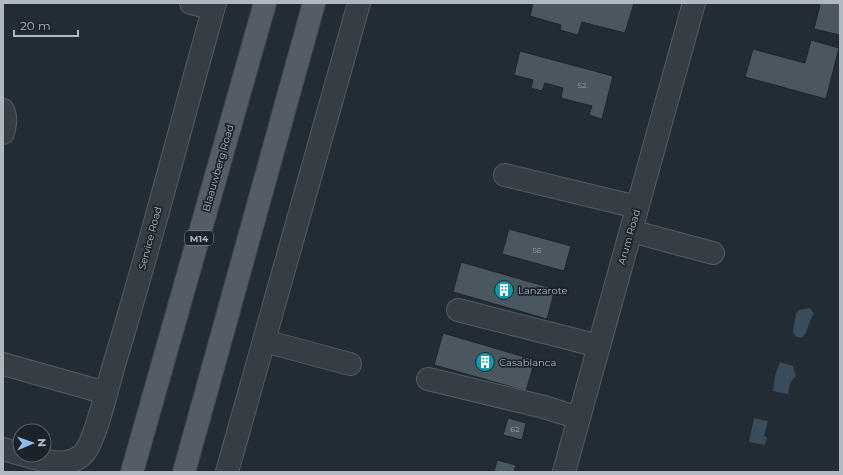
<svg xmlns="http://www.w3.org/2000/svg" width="843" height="475" font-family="Montserrat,sans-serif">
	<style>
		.water { fill: #394c5c }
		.building { fill: #4b5760; stroke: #1d252c }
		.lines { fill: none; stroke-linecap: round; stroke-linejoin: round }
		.minor-casing { stroke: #535c63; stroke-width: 24 }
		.major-casing { stroke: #3f474f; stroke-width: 24 }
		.minor { stroke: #363e45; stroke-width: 22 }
		.major { stroke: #545d65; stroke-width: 22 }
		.labels { text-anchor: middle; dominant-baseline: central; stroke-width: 3.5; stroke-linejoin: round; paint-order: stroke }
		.number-label { font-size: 8px; fill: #97a0aa }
		.shield { fill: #1b232a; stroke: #838c94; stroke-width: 1 }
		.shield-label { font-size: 9px; font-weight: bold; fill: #b0b9c2 }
		.street-label { font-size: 10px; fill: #b0b9c2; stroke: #1b232a }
		.poi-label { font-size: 10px; fill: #b0b9c2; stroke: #1b232a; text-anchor: start }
	</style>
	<rect width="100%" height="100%" fill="#222c35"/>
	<g class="water">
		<path d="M810 308 814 314C808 321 809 330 803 337 798 338 795 337 793 332L796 314 799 310Z"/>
		<path d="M780 362 793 366 796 376C790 381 789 387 788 394L773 391 775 376Z"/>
		<polygon points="754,418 768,421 764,436 767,437 765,445 749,442"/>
	</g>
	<g class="building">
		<polygon points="533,3 634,3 625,33 582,22 578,35 560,30 561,25 530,16"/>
		<polygon points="812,3 840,3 840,35 814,29 820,5"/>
		<polygon points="811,40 839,48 826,99 745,77 753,49 805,63"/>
		<polygon points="520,51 613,76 602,119 589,115 592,106 561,98 563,88 545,83 542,91 531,88 533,80 514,75"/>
		<polygon points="509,229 571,246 564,271 502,254"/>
		<polygon points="461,262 555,289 547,319 453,292"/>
		<polygon points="443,333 535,360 526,391 434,365"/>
		<polygon points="508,418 526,423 522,440 503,435"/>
		<polygon points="497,460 516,465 514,472 494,472"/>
	</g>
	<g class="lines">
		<defs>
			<g id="minor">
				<polyline points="191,3 213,9"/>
				<path d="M3 110C7 118 5 125 3 133"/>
				<polyline points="505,175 637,207"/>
				<polyline points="631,231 713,253"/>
				<polyline points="458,310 599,346"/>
				<polyline points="264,341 350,364"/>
				<polyline points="3,364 106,393"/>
				<polyline points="428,379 544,407 579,418"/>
				<polyline points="3,449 20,454"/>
				<path d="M24 455C42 460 69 470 84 453 95 441 108 386 113 368 150 247 181 124 215 3"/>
				<polyline points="227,472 359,3"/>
				<polyline points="564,472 694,3"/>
			</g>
			<g id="major">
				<polyline points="132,472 265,3"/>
				<polyline points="184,472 314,3"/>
			</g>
		</defs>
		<use href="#minor" class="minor-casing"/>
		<use href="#major" class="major-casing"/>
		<use href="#minor" class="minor"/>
		<use href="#major" class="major"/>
	</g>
	<defs>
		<symbol id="building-disc" viewBox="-11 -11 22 22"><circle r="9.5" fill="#0f9aa8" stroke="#1b232a"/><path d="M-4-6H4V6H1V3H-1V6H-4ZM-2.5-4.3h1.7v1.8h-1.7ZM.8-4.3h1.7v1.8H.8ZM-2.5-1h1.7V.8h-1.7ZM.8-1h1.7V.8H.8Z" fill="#fff"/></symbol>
	</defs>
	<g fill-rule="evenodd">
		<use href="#building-disc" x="493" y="279" width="22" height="22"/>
		<use href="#building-disc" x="474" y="351" width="22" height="22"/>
	</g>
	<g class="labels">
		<g class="number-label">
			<text x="582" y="85">52</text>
			<text x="537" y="250">56</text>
			<text x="515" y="429">62</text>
		</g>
		<rect class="shield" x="185" y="231" width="28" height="14" rx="3"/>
		<g class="shield-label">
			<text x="199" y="238">M14</text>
		</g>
		<g class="street-label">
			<text transform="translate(218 168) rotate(-74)">Blaauwberg Road</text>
			<text transform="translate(629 237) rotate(-74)">Arum Road</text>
			<text transform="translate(150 238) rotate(-75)">Service Road</text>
		</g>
		<g class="poi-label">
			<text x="518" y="290">Lanzarote</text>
			<text x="499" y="362">Casablanca</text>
		</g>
	</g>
	<rect width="843" height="475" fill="none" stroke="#b0b9c2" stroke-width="8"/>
	<g transform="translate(32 443) rotate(88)"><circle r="19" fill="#1b232a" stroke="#575f67"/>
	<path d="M0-3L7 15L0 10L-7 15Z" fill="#8dbbea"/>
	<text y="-6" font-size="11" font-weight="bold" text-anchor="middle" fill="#b0b9c2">N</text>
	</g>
	<path d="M14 30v6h64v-6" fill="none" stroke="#b0b9c2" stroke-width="2"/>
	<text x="20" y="30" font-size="12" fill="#b0b9c2" stroke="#1b232a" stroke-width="3" paint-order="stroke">20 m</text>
</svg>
